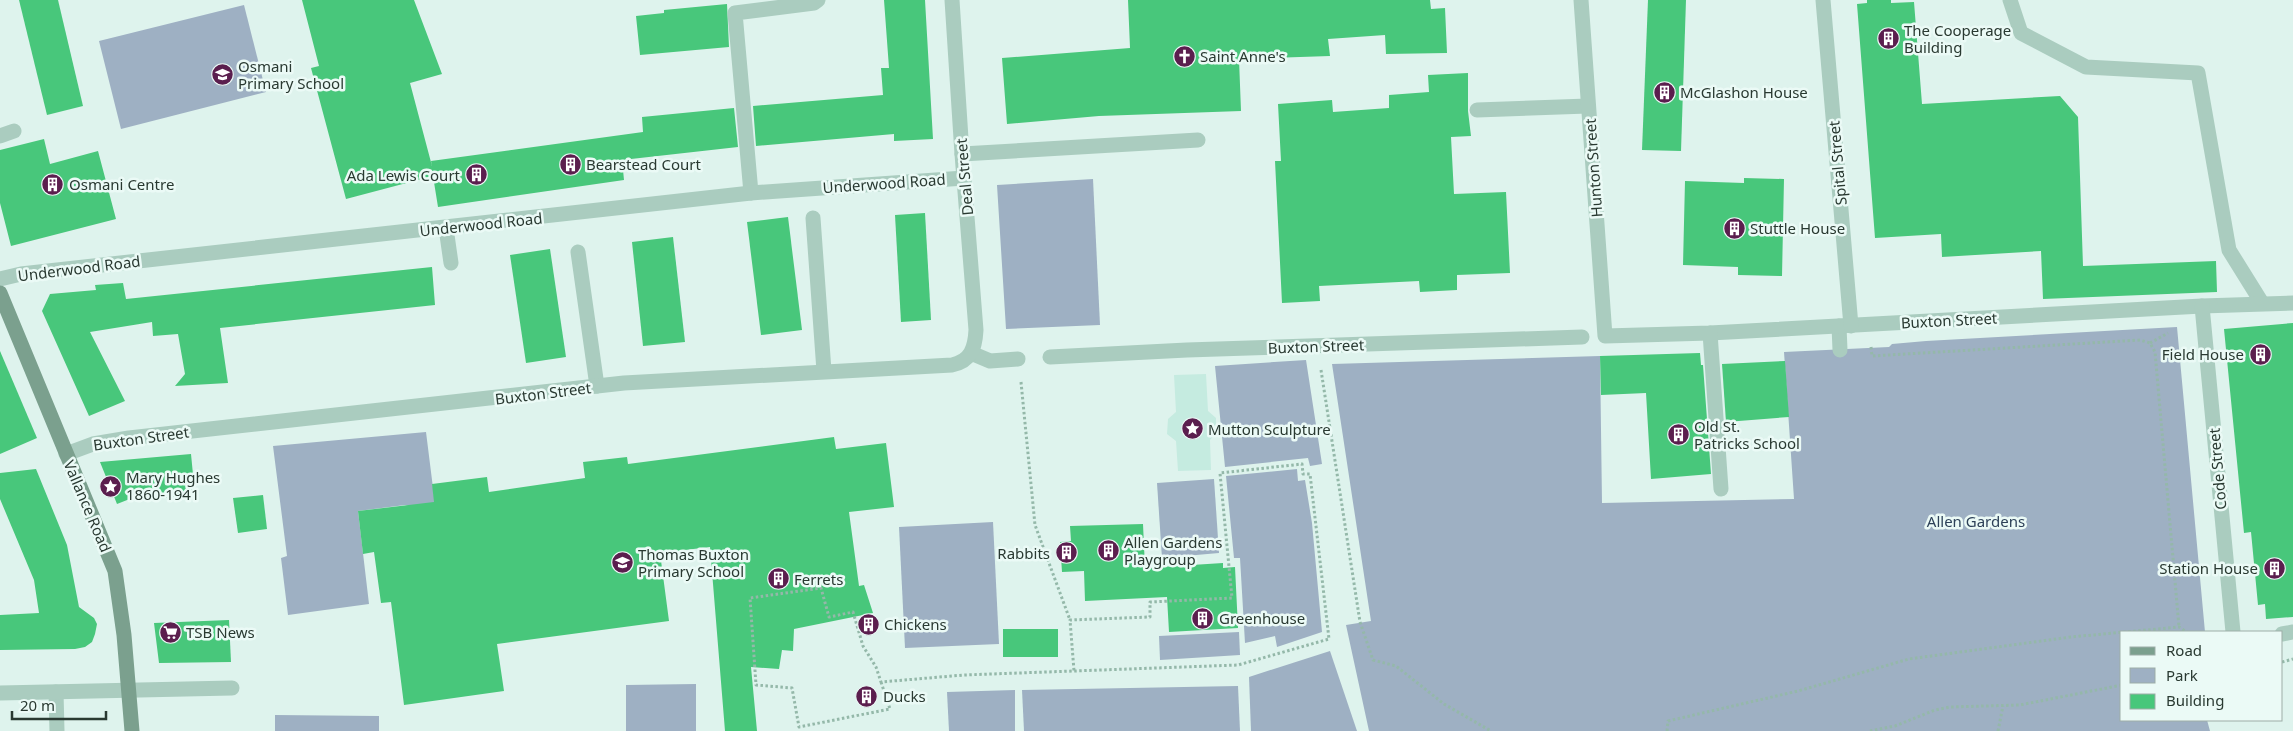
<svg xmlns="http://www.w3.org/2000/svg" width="2293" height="731" font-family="'Noto Sans',sans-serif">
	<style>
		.green { fill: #9eb0c3 }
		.plaza { fill: #c5ebe0 }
		.building { fill: #48c77b }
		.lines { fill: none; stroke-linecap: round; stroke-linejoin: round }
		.path { stroke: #94b8a9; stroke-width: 3; stroke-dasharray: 2.5 2.5; stroke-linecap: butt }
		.lane { stroke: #aaccbf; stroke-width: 15 }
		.street { stroke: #aaccbf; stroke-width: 15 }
		.secondary { stroke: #7ba08e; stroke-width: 15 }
		.labels { text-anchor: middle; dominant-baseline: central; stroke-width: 5; stroke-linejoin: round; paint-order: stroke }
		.poi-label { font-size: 15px; fill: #293931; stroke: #ebfaf6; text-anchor: start }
		.street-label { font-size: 15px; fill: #293931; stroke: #ebfaf6 }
		.park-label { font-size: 15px; fill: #2d4158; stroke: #ebfaf6 }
	</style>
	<rect width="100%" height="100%" fill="#def3ed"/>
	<g class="green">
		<polygon points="244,5 266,92 121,129 99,41"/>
		<polygon points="1093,179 1100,325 1006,329 997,185"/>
		<polygon points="2177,327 2205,632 2122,632 2122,720 2207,720 2210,731 1369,731 1346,625 1371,621 1332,364 1600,356 1602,503 1794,499 1784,352 1889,347 1892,344 1926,341"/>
		<polygon points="1306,360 1322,464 1310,466 1308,458 1225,467 1215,366"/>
		<polygon points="426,432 436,512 405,505 358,511 369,604 288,615 281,558 287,556 273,446"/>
		<polygon points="1297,469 1298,481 1305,480 1312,523 1322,632 1277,647 1275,636 1245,643 1240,558 1234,558 1226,476"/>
		<polygon points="1214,479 1219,553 1162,558 1157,483"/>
		<polygon points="993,522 999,644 905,648 899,527"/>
		<polygon points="1239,632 1240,655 1160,660 1159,636"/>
		<polygon points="1330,651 1357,731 1251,731 1249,677"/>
		<polygon points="696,684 696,731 626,731 626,685"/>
		<polygon points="1238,686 1240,731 1024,731 1022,690"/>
		<polygon points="1015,690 1015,731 949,731 947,692"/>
		<polygon points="275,715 379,716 379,731 275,731"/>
	</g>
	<polygon class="plaza" points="1206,374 1208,411 1216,418 1216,433 1210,440 1211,470 1178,471 1176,441 1167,434 1168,419 1176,412 1174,375"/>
	<g class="building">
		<polygon points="19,0 58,0 83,106 47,115"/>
		<polygon points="302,0 414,0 442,74 410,83 432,166 431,161 643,132 642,117 734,108 738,147 622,160 624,180 438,207 433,176 346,199 311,68 319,66"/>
		<polygon points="884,0 925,0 933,139 894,141 894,134 756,146 753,106 883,95 881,68 889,68"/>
		<polygon points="1128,0 1430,0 1431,9 1445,8 1447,53 1386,54 1385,35 1328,39 1330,56 1239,59 1241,111 1099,116 1007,124 1002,58 1130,48"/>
		<polygon points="1648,0 1686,0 1681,151 1642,150"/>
		<polygon points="1867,0 1891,0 1891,3 1914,2 1922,104 2060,96 2078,117 2083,266 2216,261 2217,292 2043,299 2041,251 1942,257 1941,234 1875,238 1857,4 1867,3"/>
		<polygon points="727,4 729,47 640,55 636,16 664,13 664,10"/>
		<polygon points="1468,73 1468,111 1471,136 1451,137 1454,194 1506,192 1510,273 1457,275 1457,290 1420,292 1419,281 1319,286 1320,301 1282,303 1275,161 1281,161 1278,104 1332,100 1333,112 1389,108 1389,95 1429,92 1428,75"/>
		<polygon points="44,139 50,164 98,151 116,219 11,246 0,203 0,150"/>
		<polygon points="1744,178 1784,179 1782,276 1738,275 1738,267 1683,265 1685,181 1744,183"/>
		<polygon points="925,213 931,320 901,322 895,215"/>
		<polygon points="788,217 802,330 761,335 747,222"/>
		<polygon points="673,237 685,342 643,346 632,242"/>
		<polygon points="550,249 566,357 526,363 510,255"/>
		<polygon points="432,267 435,305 220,328 228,383 175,386 185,374 178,334 153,336 152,322 90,332 125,401 89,416 42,311 50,294 96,290 95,285 123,283 126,299"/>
		<polygon points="2293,323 2293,617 2266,619 2265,604 2258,605 2251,532 2244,533 2224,329"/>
		<polygon points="0,351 37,438 0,454"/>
		<polygon points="1700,353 1701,365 1703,365 1711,474 1651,479 1646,393 1601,395 1600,356"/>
		<polygon points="1785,361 1789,417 1726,422 1722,364"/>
		<polygon points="834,437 836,449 886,443 894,507 849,512 859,586 864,585 873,613 794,629 793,651 782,650 779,669 751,667 757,731 725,731 710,547 660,553 669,621 497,644 504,691 404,705 391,602 381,603 374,552 363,554 358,511 434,502 432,484 487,477 489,492 585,478 583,462 627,457 628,464"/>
		<polygon points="191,454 195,495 156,499 155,489 117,504 100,462"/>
		<polygon points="36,469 67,545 79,607 94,618 97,624 95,634 92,642 85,647 75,649 0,650 0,615 39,613 34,580 0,499 0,473"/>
		<polygon points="263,495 267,529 238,533 233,498"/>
		<polygon points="1143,524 1145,568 1223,563 1223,568 1235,567 1238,628 1169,632 1167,597 1085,601 1084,571 1062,572 1060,542 1071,541 1070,526"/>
		<polygon points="229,620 231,662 159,663 154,623"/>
		<rect x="1003" y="629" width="55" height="28"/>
	</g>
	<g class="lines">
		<g class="path">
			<polyline points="2150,343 2168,333"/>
			<polyline points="1871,347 1872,356 2140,340 2150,343 2155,352 2179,627"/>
			<polyline points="1321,370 1360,622 1373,660 1396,666 1444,704 1491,731"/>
			<polyline points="1021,382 1035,525 1070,620"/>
			<polyline points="2282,662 2293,659"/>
			<polyline points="881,682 890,709 799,727 792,688 756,685 750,598 821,588 829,617 853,612 863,646 876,667 881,682 964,675 1238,665 1329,639 1310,474 1303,474 1302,464 1220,473 1232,598 1150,602 1150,617 1070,620 1074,671"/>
			<polyline points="1667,731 1668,721 1798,691 1909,659 2071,637 2179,627 2187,632"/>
			<polyline points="1870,731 1895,726 1935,710 1950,707 2020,705 2122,685"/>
			<polyline points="1998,731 2003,706"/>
		</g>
		<g class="lane">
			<polyline points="2010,0 2021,33 2086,67 2198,73 2229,250 2262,303"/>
			<polyline points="1477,110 1588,106"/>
			<polyline points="0,136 14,131"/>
			<polyline points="751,193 735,13 814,3 818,0"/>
			<polyline points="813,218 824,371"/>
			<polyline points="446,228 451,263"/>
			<polyline points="578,252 597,386"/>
			<polyline points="1839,326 1840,350"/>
			<polyline points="56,692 57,731"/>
		</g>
		<g class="street">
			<polyline points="1581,0 1605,336 1710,333 2202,306 2293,303"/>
			<polyline points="1823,0 1851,326"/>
			<polyline points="962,154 1198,140"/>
			<polyline points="0,279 21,274 751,193 964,178"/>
			<polyline points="2202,306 2233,632"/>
			<polyline points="1710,333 1721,489"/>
			<polyline points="971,353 990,361 1018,359"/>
			<polyline points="1050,357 1187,350 1582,337"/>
			<path d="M66 454 93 444 129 438 624 383 952 365C971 361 975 348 976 330L962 154 952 0"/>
			<polyline points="2282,634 2293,632"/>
			<polyline points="0,693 232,688"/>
		</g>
		<polyline class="secondary" points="0,293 115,571 124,635 132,731"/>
	</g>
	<defs>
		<symbol id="building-disc" viewBox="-11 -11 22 22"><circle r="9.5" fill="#5b1e4e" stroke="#ebfaf6"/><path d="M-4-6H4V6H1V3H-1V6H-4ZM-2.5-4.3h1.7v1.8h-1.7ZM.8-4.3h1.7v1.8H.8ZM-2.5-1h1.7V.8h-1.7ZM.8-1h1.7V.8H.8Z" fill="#fff"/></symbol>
		<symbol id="church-disc" viewBox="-11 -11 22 22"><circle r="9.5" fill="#5b1e4e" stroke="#ebfaf6"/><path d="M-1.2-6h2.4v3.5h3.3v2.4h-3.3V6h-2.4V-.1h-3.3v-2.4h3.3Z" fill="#fff"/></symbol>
		<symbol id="school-disc" viewBox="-11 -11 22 22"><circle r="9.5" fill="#5b1e4e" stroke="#ebfaf6"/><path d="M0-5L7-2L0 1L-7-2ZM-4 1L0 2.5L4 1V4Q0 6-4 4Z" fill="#fff"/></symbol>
		<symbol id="sight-disc" viewBox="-11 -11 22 22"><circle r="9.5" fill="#5b1e4e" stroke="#ebfaf6"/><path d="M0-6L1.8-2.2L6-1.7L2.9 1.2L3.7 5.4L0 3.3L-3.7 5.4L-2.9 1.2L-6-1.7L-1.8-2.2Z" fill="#fff"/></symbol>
		<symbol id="supermarket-disc" viewBox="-11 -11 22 22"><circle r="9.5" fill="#5b1e4e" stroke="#ebfaf6"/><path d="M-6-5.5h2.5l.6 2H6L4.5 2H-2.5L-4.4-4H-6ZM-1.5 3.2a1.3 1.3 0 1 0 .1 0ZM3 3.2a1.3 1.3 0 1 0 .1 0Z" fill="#fff"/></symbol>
	</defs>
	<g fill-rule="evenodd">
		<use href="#building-disc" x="1876" y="26" width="25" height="25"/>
		<use href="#church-disc" x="1172" y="44" width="25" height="25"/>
		<use href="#school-disc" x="210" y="62" width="25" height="25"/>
		<use href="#building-disc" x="1652" y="80" width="25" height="25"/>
		<use href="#building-disc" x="558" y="152" width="25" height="25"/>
		<use href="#building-disc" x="464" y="162" width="25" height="25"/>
		<use href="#building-disc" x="40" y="172" width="25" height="25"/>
		<use href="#building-disc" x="1722" y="216" width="25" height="25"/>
		<use href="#building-disc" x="2248" y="342" width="25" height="25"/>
		<use href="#sight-disc" x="1180" y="416" width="25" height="25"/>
		<use href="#building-disc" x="1666" y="422" width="25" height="25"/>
		<use href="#sight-disc" x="98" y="474" width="25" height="25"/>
		<use href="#building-disc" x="1096" y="538" width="25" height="25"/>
		<use href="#building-disc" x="1054" y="540" width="25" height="25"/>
		<use href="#school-disc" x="610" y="550" width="25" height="25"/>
		<use href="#building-disc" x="2262" y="556" width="25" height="25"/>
		<use href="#building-disc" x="766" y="566" width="25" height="25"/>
		<use href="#building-disc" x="1190" y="606" width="25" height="25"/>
		<use href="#building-disc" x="856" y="612" width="25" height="25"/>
		<use href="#supermarket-disc" x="158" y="620" width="25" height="25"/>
		<use href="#building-disc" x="854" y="684" width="25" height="25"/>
	</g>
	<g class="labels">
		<g class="poi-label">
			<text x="1904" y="30">The Cooperage<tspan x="1904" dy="17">Building</tspan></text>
			<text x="1200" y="56">Saint Anne's</text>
			<text x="238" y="66">Osmani<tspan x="238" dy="17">Primary School</tspan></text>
			<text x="1680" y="92">McGlashon House</text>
			<text x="586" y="164">Bearstead Court</text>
			<text x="460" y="175" text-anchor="end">Ada Lewis Court</text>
			<text x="69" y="184">Osmani Centre</text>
			<text x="1750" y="228">Stuttle House</text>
			<text x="2244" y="354" text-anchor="end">Field House</text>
			<text x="1694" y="426">Old St.<tspan x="1694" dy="17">Patricks School</tspan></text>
			<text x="1208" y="429">Mutton Sculpture</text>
			<text x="126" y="477">Mary Hughes<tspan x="126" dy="17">1860-1941</tspan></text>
			<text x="1124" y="542">Allen Gardens<tspan x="1124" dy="17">Playgroup</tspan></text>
			<text x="1050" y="553" text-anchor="end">Rabbits</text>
			<text x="638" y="554">Thomas Buxton<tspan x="638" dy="17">Primary School</tspan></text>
			<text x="2258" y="568" text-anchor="end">Station House</text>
			<text x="794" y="579">Ferrets</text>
			<text x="1219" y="618">Greenhouse</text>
			<text x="884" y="624">Chickens</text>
			<text x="186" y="632">TSB News</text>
			<text x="883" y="696">Ducks</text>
		</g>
		<g class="street-label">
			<text transform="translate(1837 163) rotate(-95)">Spital Street</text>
			<text transform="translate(1593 168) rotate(-94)">Hunton Street</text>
			<text transform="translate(964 177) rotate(-95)">Deal Street</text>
			<text transform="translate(884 183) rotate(-4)">Underwood Road</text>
			<text transform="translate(481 224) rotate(-6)">Underwood Road</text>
			<text transform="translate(79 268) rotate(-7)">Underwood Road</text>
			<text transform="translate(1949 320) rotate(-3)">Buxton Street</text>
			<text transform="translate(1316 346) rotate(-2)">Buxton Street</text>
			<text transform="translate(543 393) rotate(-7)">Buxton Street</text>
			<text transform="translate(141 438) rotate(-8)">Buxton Street</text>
			<text transform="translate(2217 469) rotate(-95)">Code Street</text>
			<text transform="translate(88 506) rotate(67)">Vallance Road</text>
		</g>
		<g class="park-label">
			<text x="1976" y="521">Allen Gardens</text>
		</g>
	</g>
	<rect x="2120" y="631" width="162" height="90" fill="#ebfaf6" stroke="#9dada7"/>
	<rect x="2130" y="647" width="25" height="8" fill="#7ba08e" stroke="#9dada7"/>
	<text x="2166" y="656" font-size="15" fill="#293931">Road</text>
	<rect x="2130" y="668" width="25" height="15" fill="#9eb0c3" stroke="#9dada7"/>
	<text x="2166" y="681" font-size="15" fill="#293931">Park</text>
	<rect x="2130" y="694" width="25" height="15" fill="#48c77b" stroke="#9dada7"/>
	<text x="2166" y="706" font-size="15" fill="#293931">Building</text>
	<path d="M12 711v8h94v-8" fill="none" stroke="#293931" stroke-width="2.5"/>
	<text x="20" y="711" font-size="15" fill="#293931" stroke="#ebfaf6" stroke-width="4" paint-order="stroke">20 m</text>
</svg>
